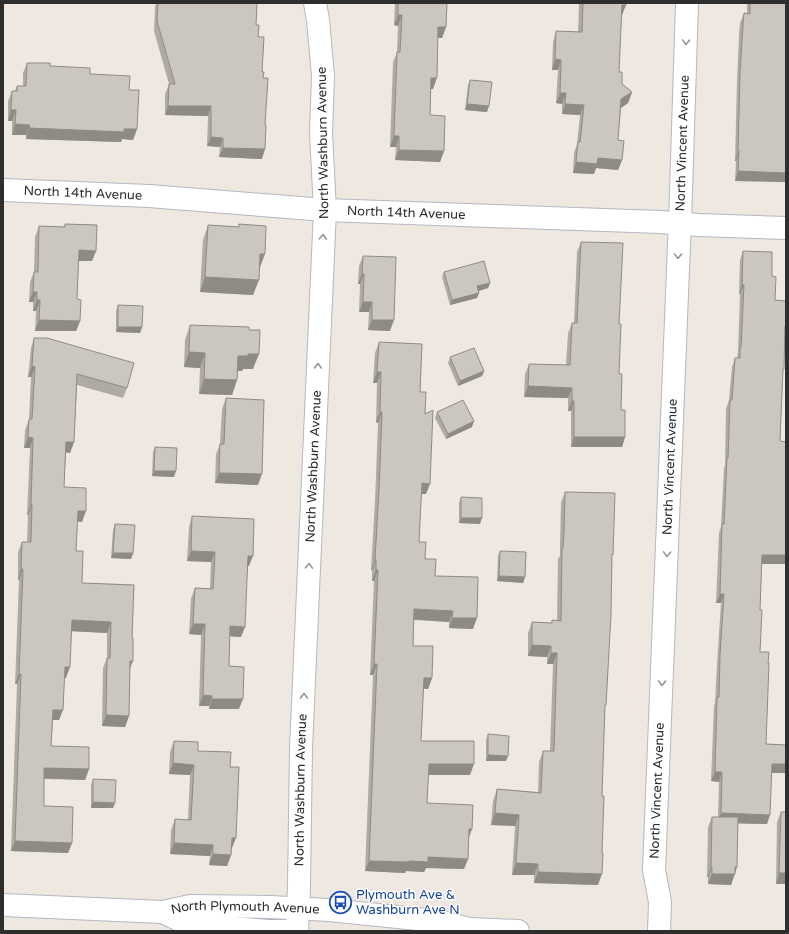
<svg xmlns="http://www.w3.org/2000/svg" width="789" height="934" font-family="'Varela Round',sans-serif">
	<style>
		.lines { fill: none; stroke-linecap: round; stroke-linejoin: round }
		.minor-casing { stroke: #b4b7c1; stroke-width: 24 }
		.tertiary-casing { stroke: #b4b7c1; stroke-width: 24 }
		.minor { stroke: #fff; stroke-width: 22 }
		.tertiary { stroke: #fff; stroke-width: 22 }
		.wall { fill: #afaaa3 }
		.shaded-wall { fill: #8e8b85 }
		.building { fill: #cbc6be; stroke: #8e8b85 }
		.oneway { stroke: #969696 }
		.labels { text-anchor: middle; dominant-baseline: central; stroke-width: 3; stroke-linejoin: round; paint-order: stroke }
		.street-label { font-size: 13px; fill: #2e2e2e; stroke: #fff }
		.transit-label { font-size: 13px; fill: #164399; stroke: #fff; text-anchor: start }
	</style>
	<rect width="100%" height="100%" fill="#efe8e0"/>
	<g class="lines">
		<defs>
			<g id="minor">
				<path id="s1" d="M3 190 149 196 325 210 660 222 699 225 786 228"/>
				<path id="s2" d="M297 931 299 887 301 748 325 210 321 133 323 76 318 20 315 3"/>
				<path id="s3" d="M659 931 660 902 654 870 679 244 680 223 687 3"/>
			</g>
			<g id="tertiary">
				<path id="s4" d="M3 905 163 912 190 906 270 907 329 910 437 921 469 929"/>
				<polyline points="163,912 187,924 268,931 288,931"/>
				<polyline points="456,931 469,929 518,931"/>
			</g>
		</defs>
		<use href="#minor" class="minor-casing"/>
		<use href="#tertiary" class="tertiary-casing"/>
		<use href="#minor" class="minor"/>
		<use href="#tertiary" class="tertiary"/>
	</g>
	<g class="wall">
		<polygon points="156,3 257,3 256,25 258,37 263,78 262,159 219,157 220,147 207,146 208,116 165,115 165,94 169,84 154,31 155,8"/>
		<polygon points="395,3 447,3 446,27 442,38 438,38 433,89 431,89 430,115 444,151 440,162 395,160 396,147 390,147 393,62 397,53 398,26 394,25"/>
		<polygon points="579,3 626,3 622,15 621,15 619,72 622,84 632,92 628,103 621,108 618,140 622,160 618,170 596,168 594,174 573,173 574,153 577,144 580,115 562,114 562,104 556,103 558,70 552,70 553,42 556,31 578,32"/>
		<polygon points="747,3 786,3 786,179 785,182 735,181 736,161 735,161 737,82 739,35 740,23 744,13 747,14"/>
		<polygon points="27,63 50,66 90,74 129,90 137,129 133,140 122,139 121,142 26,139 26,135 12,135 12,121 8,121 8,101 12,91 15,91 17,86 23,86 23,73"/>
		<polygon points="470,80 487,112 465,110 468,85"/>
		<polygon points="65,224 96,251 92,261 78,261 77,299 80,321 76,331 35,331 36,311 33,311 33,302 29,302 30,282 34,272 35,237 39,226 64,227"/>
		<polygon points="239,224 260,269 253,295 200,292 203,240 208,225 238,227"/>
		<polygon points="581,242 619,324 619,374 621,410 625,437 622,447 571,447 571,411 568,411 568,398 524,397 525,374 529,364 566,365 568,333 572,323 574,323 577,252"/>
		<polygon points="743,251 772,276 775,300 785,335 782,373 780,441 786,442 786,564 761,564 760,610 760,652 766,744 786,745 786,773 772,773 767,824 738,823 737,867 731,885 708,884 708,877 707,877 708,827 712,817 718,817 719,782 711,781 714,706 715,703 717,664 721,603 716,603 719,533 721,527 724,468 725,465 726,409 729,400 732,367 735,358 737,358 738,352 740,294 739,294 740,260"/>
		<polygon points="363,256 390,331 368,330 369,312 359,312 360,284 358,284 359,266"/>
		<polygon points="444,272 490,283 488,288 479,291 477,298 450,305 442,277"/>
		<polygon points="118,305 142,327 140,333 116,332 116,311"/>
		<polygon points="190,325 249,330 253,369 243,369 242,371 238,371 237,380 232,395 199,394 200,368 184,367 185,340"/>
		<polygon points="34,338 127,388 123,398 77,385 74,442 70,453 66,452 64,487 82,522 77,521 76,551 82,583 134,585 130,668 129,716 125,727 102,726 103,668 107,658 107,633 71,631 66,678 64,678 59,720 53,720 51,746 89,769 85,780 44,779 44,806 72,843 68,853 11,851 17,684 15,684 19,580 18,580 18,552 22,542 27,542 28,515 27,515 30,448 24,448 25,430 29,419 31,377 28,377 31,348"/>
		<polygon points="379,342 420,392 425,414 426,494 421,494 419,542 425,559 435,576 473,629 449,628 449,622 414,620 413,646 432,678 428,689 423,689 421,741 470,775 428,775 427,803 468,840 468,859 464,869 426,868 424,872 406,871 405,873 365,871 373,675 370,675 374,581 372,581 372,570 371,570 375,501 378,423 376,422 377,383 373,383 375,353"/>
		<polygon points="450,357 484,371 482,376 458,386 448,363"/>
		<polygon points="226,398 258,485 215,483 216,454 220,444 222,409"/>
		<polygon points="437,412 472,427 446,439 435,418"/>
		<polygon points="155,447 174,477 152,476 153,452"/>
		<polygon points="565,492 612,559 605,708 598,885 534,883 534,875 512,875 515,826 491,825 493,801 497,789 538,792 539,762 543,751 550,751 553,664 547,664 547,657 528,656 528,633 532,622 551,623 552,620 557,620 558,559 560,556 560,545 561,503"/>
		<polygon points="461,497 480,524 459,523 459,503"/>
		<polygon points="192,516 249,566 248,566 241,637 229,636 229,666 239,709 209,709 209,706 199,706 201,635 189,634 191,598 195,588 210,589 211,562 187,561 189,527"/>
		<polygon points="115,524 133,553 131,559 111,558 113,530"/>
		<polygon points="500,551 525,577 523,583 497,581 498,556"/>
		<polygon points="488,734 506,761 486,761 486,740"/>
		<polygon points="174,741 198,751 230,767 232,848 231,848 231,855 227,866 209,865 210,856 170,854 171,830 175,819 188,820 190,775 169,774 170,752"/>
		<polygon points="93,779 115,803 113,808 91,808 91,785"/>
		<polygon points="781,812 786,812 786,889 786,884 776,884 777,822"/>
	</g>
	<g class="shaded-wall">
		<polygon points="622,5 626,5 622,15 618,15"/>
		<polygon points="398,15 402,15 398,26 394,25"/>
		<polygon points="438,27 446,27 442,38 435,38"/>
		<polygon points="555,59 561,60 558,70 552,70"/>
		<polygon points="431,78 437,78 433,89 427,89"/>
		<polygon points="632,92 628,103 618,110 621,99"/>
		<polygon points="560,93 566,93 562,104 556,103"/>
		<polygon points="467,104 489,106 487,112 465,110"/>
		<polygon points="565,104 584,105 580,115 562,114"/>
		<polygon points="168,106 211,106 208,116 165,115"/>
		<polygon points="11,110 16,110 12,121 8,121"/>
		<polygon points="15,124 30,125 26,135 12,135"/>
		<polygon points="29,128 124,129 137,129 133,140 122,139 121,142 26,139"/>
		<polygon points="394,136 399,136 396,147 390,147"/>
		<polygon points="211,137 223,138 220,147 207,146"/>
		<polygon points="223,148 265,149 262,159 219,157"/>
		<polygon points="399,150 444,151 440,162 395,160"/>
		<polygon points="738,151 739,151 736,161 735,161"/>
		<polygon points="598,158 622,160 618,170 596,168 594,174 573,173 576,162"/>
		<polygon points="738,171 786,173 786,179 785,182 735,181"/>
		<polygon points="79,250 96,251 92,261 75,261"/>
		<polygon points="260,254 265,254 259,270"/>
		<polygon points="362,274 364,274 360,284 358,284"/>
		<polygon points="205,277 259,280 253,295 200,292"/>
		<polygon points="490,283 488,288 475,292 477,286"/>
		<polygon points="742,285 744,285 740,294 739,294"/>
		<polygon points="33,292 37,292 33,302 29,302"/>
		<polygon points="479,293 477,298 450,305 452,300"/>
		<polygon points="37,300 40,300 36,311 33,311"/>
		<polygon points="363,302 372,302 369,312 359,312"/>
		<polygon points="39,320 80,321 76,331 35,331"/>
		<polygon points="372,320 394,320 390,331 368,330"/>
		<polygon points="785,326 786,326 786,335 782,335"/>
		<polygon points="118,327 142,327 140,333 116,332"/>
		<polygon points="189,352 205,353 200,368 184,367"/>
		<polygon points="248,354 259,354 253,369 243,369 242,371 233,371 238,356"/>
		<polygon points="32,366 35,367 31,377 28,377"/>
		<polygon points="484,371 482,376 458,386 460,381"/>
		<polygon points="377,372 381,372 377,383 373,383"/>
		<polygon points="204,379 237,380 232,395 199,394"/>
		<polygon points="528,386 572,388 568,398 524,397"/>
		<polygon points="572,401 574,401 571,411 568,411"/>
		<polygon points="380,412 382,412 378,423 376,422"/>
		<polygon points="474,421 472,427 446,439 448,434"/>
		<polygon points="28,437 33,438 30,448 24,448"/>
		<polygon points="574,437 625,437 622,447 571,447"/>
		<polygon points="66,442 74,442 70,453 62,452"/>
		<polygon points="154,471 176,471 174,477 152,476"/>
		<polygon points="219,473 262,474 258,485 215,483"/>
		<polygon points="422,483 430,484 426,494 418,494"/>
		<polygon points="31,504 32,505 28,515 27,515"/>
		<polygon points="78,511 86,511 82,522 74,521"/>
		<polygon points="461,518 482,518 480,524 459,523"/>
		<polygon points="191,551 215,552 211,562 187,561"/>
		<polygon points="113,553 133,553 131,559 111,558"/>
		<polygon points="762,555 786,555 786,564 758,564"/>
		<polygon points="248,556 253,556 249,566 245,566"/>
		<polygon points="375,560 376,560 372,570 371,570"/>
		<polygon points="21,569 23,569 19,580 18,580"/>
		<polygon points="376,570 378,570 374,581 372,581"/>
		<polygon points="499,576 525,577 523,583 497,581"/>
		<polygon points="720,594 724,594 721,603 716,603"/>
		<polygon points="414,609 453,611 449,622 410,619"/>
		<polygon points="452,618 477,618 473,629 449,628"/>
		<polygon points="72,620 111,622 107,633 68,631"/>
		<polygon points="193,624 205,624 201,635 189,634"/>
		<polygon points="230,626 245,627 241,637 226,636"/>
		<polygon points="532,645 551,646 547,657 528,656"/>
		<polygon points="551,653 557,653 553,664 547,664"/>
		<polygon points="130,661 133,661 129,671"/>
		<polygon points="374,664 377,664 373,675 370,675"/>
		<polygon points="65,667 70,667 66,678 61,678"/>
		<polygon points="19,674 21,674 17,684 15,684"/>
		<polygon points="424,678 432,678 428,689 420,688"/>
		<polygon points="203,695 212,696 209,706 199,706"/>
		<polygon points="212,699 243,699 239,709 209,709"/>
		<polygon points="53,710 63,710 59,720 49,720"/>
		<polygon points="106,715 129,716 125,727 102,726"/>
		<polygon points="488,755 508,756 506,761 486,761"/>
		<polygon points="173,763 194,765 190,775 169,774"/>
		<polygon points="429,764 474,764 470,775 425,775"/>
		<polygon points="772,764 786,764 786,773 769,773"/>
		<polygon points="44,768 89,769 85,780 40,778"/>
		<polygon points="715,772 722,772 719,782 711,781"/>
		<polygon points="93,802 115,803 113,808 91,808"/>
		<polygon points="495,813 519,815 515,826 491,825"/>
		<polygon points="721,813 770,815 767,824 718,823"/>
		<polygon points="469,829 472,829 468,840"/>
		<polygon points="232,838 236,838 232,848 228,848"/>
		<polygon points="15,841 72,843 68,853 11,851"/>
		<polygon points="174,843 213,845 210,856 170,854"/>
		<polygon points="213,854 231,855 227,866 209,865"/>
		<polygon points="428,857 468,859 464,869 426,868 424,872 406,871 405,873 365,871 369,861 409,861"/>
		<polygon points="516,863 538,864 534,875 512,875"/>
		<polygon points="711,867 712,867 708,877 707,877"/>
		<polygon points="735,867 737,867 731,885 708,884 712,874"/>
		<polygon points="538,872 602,874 598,885 534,883"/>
		<polygon points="779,873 786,873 786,884 776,884"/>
	</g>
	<g class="building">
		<polygon points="158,3 257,3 256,25 259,25 258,37 264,37 262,72 264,72 263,78 268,78 265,125 266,125 265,149 223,148 223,138 211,137 211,106 168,106 169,84 175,84 157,21"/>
		<polygon points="398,3 447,3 446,27 438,27 437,78 431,78 430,115 445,116 444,151 399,150 399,136 394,136 397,52 400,52 402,15 398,15"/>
		<polygon points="583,3 626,3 626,5 622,5 619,72 622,72 622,84 632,92 621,99 618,140 624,141 622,160 598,158 597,164 576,162 578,142 580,142 584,105 565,104 566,93 560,93 561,60 555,59 556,31 582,32"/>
		<polygon points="750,3 786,3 786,173 738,171 739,151 738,151 740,72 743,26 744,13 750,14"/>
		<polygon points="27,63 50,63 50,66 90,68 90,74 130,76 129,90 139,90 137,129 124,129 124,132 29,128 30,125 15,124 16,110 11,110 12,91 17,91 17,86 26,86"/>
		<polygon points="470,80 492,82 489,106 467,104"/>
		<polygon points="65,224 97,225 96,251 79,250 77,299 81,300 80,321 39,320 40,300 37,300 37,292 33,292 34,272 38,272 39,226 65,227"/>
		<polygon points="239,224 266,226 265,254 260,254 259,280 205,277 208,225 239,227"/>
		<polygon points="581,242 623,243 619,324 621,324 619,374 622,374 621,410 625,410 625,437 574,437 574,401 572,401 572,388 528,386 529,364 570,365 572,323 577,323"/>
		<polygon points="743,251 772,252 772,276 776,277 775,300 786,301 786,326 785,326 784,369 783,369 780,441 786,442 786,555 762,555 760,610 762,610 760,652 769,652 768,663 769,663 766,744 786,745 786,764 772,764 770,815 721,813 722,772 715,772 717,697 719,697 720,655 724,594 720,594 722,524 724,524 727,458 728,458 730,400 732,400 735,358 740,358 740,347 741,347 744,285 742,285"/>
		<polygon points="363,256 396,257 394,320 372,320 372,302 363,302 364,274 362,274"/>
		<polygon points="484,261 490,283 477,286 479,293 452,300 444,272"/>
		<polygon points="118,305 143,306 142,327 118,327"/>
		<polygon points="190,325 249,327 249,330 260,330 259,354 248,354 248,356 238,356 237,380 204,379 205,353 189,352"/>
		<polygon points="34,338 47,338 134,363 127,388 77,374 74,442 66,442 64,487 86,488 86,511 78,511 76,551 83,551 82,583 134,585 132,638 133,638 133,661 130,661 129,716 106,715 107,658 110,658 111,622 72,620 70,667 65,667 63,710 53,710 51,746 89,747 89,769 44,768 44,806 73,807 72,843 15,841 21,674 19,674 23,569 21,569 22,542 31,542 32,505 31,504 33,438 28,437 29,419 32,419 35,367 32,366"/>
		<polygon points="379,342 422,344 420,392 426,392 425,414 433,410 430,484 422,483 419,542 426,542 425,559 436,559 435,576 478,577 477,618 452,618 453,611 414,609 413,646 433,646 432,678 424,678 421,741 474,741 474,764 429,764 427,803 473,805 472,829 469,829 468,859 428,857 428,862 409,861 409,862 369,861 377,664 374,664 378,570 376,570 376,560 375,560 379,490 382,412 380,412 381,372 377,372"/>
		<polygon points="474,348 484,371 460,381 450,357"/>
		<polygon points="226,398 264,400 262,474 219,473 220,444 224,444"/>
		<polygon points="463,400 474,421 448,434 437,412"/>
		<polygon points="155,447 177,448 176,471 154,471"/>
		<polygon points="565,492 615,493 613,555 612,554 611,615 606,705 605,705 602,796 604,796 602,853 603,853 602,874 538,872 538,864 516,863 519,815 495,813 497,789 541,793 543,751 554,751 557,653 551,653 551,646 532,645 532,622 552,623 552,620 561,621 562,548 563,548 564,534"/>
		<polygon points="461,497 482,498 482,518 461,518"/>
		<polygon points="192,516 254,519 253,556 248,556 245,627 230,626 229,666 244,667 243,699 212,699 212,696 203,695 205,624 193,624 195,588 213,589 215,552 191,551"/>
		<polygon points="115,524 135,525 133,553 113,553"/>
		<polygon points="500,551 526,552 525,577 499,576"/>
		<polygon points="488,734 509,736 508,756 488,755"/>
		<polygon points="174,741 198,742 198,751 231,752 230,767 239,767 236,838 232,838 231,855 213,854 213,845 174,843 175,819 191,820 194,765 173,763"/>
		<polygon points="93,779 116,780 115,803 93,802"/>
		<polygon points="781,812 786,812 786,873 779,873"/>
		<polygon points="712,817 738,817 737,867 735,867 735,874 712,874 712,867 711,867"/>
	</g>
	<defs><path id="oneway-chevron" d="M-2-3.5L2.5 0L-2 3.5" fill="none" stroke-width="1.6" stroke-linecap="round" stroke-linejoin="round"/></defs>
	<g class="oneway">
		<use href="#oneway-chevron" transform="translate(686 42) rotate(92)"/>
		<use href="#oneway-chevron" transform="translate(323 237) rotate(-87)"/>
		<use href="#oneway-chevron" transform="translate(678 256) rotate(92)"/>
		<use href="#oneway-chevron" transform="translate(318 366) rotate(-88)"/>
		<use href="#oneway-chevron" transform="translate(667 554) rotate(92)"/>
		<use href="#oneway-chevron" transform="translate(309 566) rotate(-88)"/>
		<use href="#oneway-chevron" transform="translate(662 683) rotate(92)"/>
		<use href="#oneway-chevron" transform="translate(304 696) rotate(-88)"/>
	</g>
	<defs>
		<symbol id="bus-ring" viewBox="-11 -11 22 22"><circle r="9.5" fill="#fff" stroke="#1a4fb4" stroke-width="1.5"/><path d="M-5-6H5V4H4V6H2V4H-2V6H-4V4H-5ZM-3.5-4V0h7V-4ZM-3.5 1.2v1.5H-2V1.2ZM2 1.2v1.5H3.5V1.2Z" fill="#1a4fb4"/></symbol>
	</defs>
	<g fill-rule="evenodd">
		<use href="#bus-ring" x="328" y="890" width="25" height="25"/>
	</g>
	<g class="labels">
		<g class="street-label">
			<text transform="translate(323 143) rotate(-91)">North Washburn Avenue</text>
			<text stroke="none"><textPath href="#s3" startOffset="789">North Vincent Avenue</textPath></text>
			<text stroke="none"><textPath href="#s1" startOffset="80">North 14th Avenue</textPath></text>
			<text stroke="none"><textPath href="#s1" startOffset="404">North 14th Avenue</textPath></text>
			<text stroke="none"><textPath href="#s2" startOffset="465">North Washburn Avenue</textPath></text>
			<text stroke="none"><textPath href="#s3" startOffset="465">North Vincent Avenue</textPath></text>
			<text stroke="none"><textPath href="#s2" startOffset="141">North Washburn Avenue</textPath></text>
			<text stroke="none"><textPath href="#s3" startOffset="141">North Vincent Avenue</textPath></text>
			<text stroke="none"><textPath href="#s4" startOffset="243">North Plymouth Avenue</textPath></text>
		</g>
		<g class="transit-label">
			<text x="356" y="895">Plymouth Ave &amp;<tspan x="356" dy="15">Washburn Ave N</tspan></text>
		</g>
	</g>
	<rect width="789" height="934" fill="none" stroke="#2e2e2e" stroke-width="8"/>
</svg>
